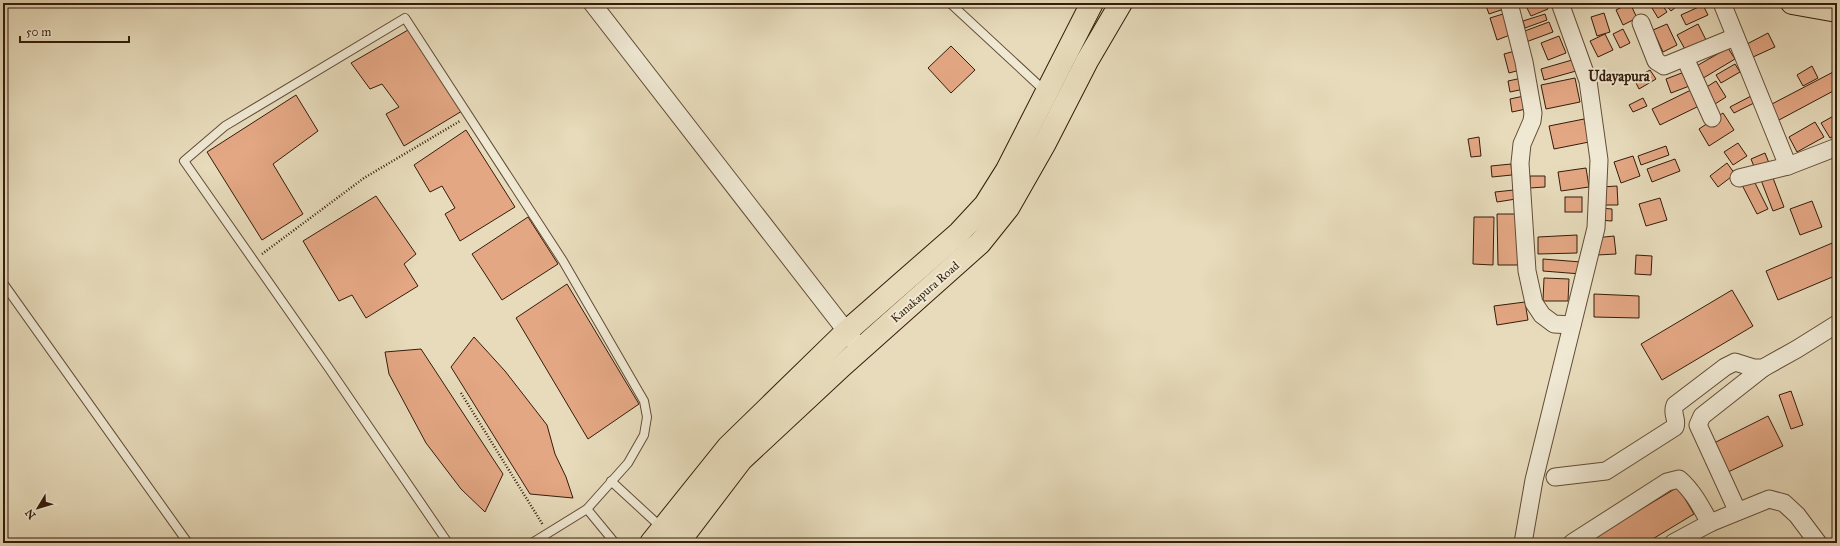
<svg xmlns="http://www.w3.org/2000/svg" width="1840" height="546" font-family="'IM FELL Great Primer',serif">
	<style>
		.building { fill: #e4a784; stroke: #351c0a }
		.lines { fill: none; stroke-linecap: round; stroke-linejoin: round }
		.lane-casing { stroke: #624c36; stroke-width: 10 }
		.street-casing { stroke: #624c36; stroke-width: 19 }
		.highway-casing { stroke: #351c0a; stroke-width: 24 }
		.path { stroke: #351c0a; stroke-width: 2.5; stroke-dasharray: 1 2; stroke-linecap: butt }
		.lane { stroke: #efe8d3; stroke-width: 8 }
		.street { stroke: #efe8d3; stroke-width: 17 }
		.highway { stroke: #e7dbbb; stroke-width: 22 }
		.labels { text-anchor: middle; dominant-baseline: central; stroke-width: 4; stroke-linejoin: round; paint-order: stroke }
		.street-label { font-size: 12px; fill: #351c0a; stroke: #efe8d3 }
		.quarter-label { font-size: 14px; font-weight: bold; fill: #351c0a; stroke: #efe8d3 }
	</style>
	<rect width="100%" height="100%" fill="#e7dbbb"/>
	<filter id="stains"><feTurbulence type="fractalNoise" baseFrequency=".005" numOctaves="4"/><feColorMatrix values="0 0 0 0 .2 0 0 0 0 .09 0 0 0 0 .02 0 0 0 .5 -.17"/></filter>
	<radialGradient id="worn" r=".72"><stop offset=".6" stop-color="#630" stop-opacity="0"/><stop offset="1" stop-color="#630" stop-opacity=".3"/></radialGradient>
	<g class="building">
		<polygon points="1485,3 1501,3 1504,9 1489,14"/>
		<polygon points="1534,3 1545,3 1548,9 1531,16 1526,6"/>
		<polygon points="1630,3 1637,18 1623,25 1616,10"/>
		<polygon points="1649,3 1661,3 1667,12 1658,18"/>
		<polygon points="1664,3 1681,3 1671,11"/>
		<polygon points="1703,5 1708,15 1686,25 1681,15"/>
		<polygon points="1604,13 1610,32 1597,36 1591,17"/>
		<polygon points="1503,14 1510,35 1497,40 1490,18"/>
		<polygon points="1545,14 1547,20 1525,28 1523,21"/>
		<polygon points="1549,22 1553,32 1526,42 1522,32"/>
		<polygon points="1667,24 1677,45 1663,52 1653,30"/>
		<polygon points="1698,24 1706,40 1686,51 1677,35"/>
		<polygon points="1623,29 1630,43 1620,48 1613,34"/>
		<polygon points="408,30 462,111 404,146 386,114 399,107 382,84 370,89 351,63"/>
		<polygon points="1768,33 1775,47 1753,57 1747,44"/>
		<polygon points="1605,34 1613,50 1598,57 1590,41"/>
		<polygon points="1559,36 1566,53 1548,60 1541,43"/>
		<polygon points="951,46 975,70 951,93 928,68"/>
		<polygon points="1728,48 1735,59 1700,80 1693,68"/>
		<polygon points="1515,51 1520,70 1509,73 1504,54"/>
		<polygon points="1572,60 1576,71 1544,80 1541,69"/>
		<polygon points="1735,64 1740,72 1721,83 1716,75"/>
		<polygon points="1812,66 1818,78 1803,86 1797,75"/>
		<polygon points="1650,70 1656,79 1639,89 1634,79"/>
		<polygon points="1837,70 1837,89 1779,120 1770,105"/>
		<polygon points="1687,71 1692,85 1671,93 1666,79"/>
		<polygon points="1522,78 1524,89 1510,92 1508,81"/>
		<polygon points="1575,78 1580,102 1546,109 1541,85"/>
		<polygon points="1716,81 1726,97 1715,104 1705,88"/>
		<polygon points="1693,89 1701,105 1660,125 1652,109"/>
		<polygon points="296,95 318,131 273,164 303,214 262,240 207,152"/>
		<polygon points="1753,95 1756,102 1734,113 1730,107"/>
		<polygon points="1524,96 1526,109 1512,112 1510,99"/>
		<polygon points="1643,98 1647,106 1633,112 1629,105"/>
		<polygon points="1723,113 1734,130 1709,146 1699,129"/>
		<polygon points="1837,114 1837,134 1830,138 1821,123"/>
		<polygon points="1584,119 1589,142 1554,149 1549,126"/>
		<polygon points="1815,122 1824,137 1797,152 1789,137"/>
		<polygon points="466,130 515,207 460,241 445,214 455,208 442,186 430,192 414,165"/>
		<polygon points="1479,137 1481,156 1471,157 1468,139"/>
		<polygon points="1738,143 1747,156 1733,165 1724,152"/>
		<polygon points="1666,146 1669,155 1641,165 1638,156"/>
		<polygon points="1765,153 1769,163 1755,169 1751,159"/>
		<polygon points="1633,156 1640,176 1621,183 1614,162"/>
		<polygon points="1675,159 1680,171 1652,182 1647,169"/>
		<polygon points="1727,163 1735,174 1718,187 1710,176"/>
		<polygon points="1511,164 1512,175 1492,177 1491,166"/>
		<polygon points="1586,168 1589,187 1561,191 1558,172"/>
		<polygon points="1770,170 1784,207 1773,211 1759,175"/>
		<polygon points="1530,176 1545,176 1545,187 1530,188"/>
		<polygon points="1753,179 1768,209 1757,214 1742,185"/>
		<polygon points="1617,186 1618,205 1601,205 1601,187"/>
		<polygon points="1514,190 1516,199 1497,202 1495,192"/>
		<polygon points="376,196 416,254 404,264 418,286 366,318 352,295 339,301 303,241"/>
		<rect x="1565" y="197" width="17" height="15"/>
		<polygon points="1660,198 1667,220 1646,226 1639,204"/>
		<polygon points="1812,201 1822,227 1800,235 1790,209"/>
		<polygon points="1599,208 1612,209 1612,221 1598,220"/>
		<polygon points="1497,214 1519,214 1519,265 1498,265"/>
		<polygon points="528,217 558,264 502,300 472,254"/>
		<polygon points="1474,217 1494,217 1493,265 1473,264"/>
		<polygon points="1577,235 1577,253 1538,254 1538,237"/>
		<polygon points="1614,236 1616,254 1597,255 1595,238"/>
		<polygon points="1837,241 1837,275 1778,300 1766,271"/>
		<polygon points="1636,255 1652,256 1651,275 1635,274"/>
		<polygon points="1543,259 1581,262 1581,274 1543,271"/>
		<polygon points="1544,278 1569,279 1568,301 1543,301"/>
		<polygon points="567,284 639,404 588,439 516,318"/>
		<polygon points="1732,290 1753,326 1662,380 1641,344"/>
		<polygon points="1594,294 1639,296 1639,318 1594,317"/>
		<polygon points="1525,302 1528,320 1497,325 1494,306"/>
		<polygon points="474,337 505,371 547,425 555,454 566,477 573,498 530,494 451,367"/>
		<polygon points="421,349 503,474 485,512 461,489 426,443 389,374 385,352"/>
		<polygon points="1791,391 1803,425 1791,429 1779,395"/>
		<polygon points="1768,416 1783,446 1726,473 1712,444"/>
		<polygon points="1678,487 1694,514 1646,543 1585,543"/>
	</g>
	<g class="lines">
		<defs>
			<g id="lane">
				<polyline points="950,3 1046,92"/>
				<polyline points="3,283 188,543"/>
				<polyline points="611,481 662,528"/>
				<polyline points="587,509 615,543"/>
				<polyline points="448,543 328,367 184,161 225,126 405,18 563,261 644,401 647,417 644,435 628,463 587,509 532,543"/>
			</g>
			<g id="street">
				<polyline points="592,3 854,341"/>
				<polyline points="1509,3 1524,62 1533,113 1532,121 1522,144 1520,163 1527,271 1534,303 1542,315 1554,324 1572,325"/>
				<polyline points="1722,3 1788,166"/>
				<polyline points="1641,23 1656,61 1664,66 1735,37"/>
				<polyline points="1685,58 1712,118"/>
				<polyline points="1739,178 1788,166 1837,147"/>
				<path d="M1555 477 1606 471 1675 427C1678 419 1671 414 1675 405L1725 367 1735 362 1754 368H1763L1797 349 1837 324"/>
				<polyline points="1737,510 1698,425 1702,416 1763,368"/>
				<polyline points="1523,543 1534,480 1596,228 1599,160 1588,81 1560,3"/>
				<path d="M1572 543 1667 482 1679 479C1693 491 1701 507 1710 523"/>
				<polyline points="1673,543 1710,523 1769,499 1784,503 1797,515 1818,543"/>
			</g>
			<g id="highway">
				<polyline points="1792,3 1837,11"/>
				<polyline points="651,543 728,447 846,332 959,233 985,205 1007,170 1092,3"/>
				<polyline points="678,543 741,460 843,365 980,243 1008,208 1045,143 1087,61 1121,3"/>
			</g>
		</defs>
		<use href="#lane" class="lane-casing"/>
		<use href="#street" class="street-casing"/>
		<use href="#highway" class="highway-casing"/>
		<g class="path">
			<polyline points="262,254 364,178 460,121"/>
			<polyline points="461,393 543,525"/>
		</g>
		<use href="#lane" class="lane"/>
		<use href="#street" class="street"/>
		<use href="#highway" class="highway"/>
	</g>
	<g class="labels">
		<g class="street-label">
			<text transform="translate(925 292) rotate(-41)">Kanakapura Road</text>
		</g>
		<g class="quarter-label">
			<text x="1619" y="76">Udayapura</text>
		</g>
	</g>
	<rect width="1840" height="546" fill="none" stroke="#e7dbbb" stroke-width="16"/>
	<rect x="4" y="4" width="1832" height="538" fill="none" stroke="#351c0a" stroke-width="2"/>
	<rect x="8" y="8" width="1824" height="530" fill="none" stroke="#351c0a"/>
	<g transform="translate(38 508) rotate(232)" stroke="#efe8d3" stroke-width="3" paint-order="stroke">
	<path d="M0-3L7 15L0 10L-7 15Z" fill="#351c0a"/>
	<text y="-6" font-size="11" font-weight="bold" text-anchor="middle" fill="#351c0a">N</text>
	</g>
	<path d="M20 36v6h109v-6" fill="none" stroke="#351c0a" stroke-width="2"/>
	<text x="26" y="36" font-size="12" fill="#351c0a" stroke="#efe8d3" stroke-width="3" paint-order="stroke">50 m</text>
	<rect width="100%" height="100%" filter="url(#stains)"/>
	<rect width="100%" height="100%" fill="url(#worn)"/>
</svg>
